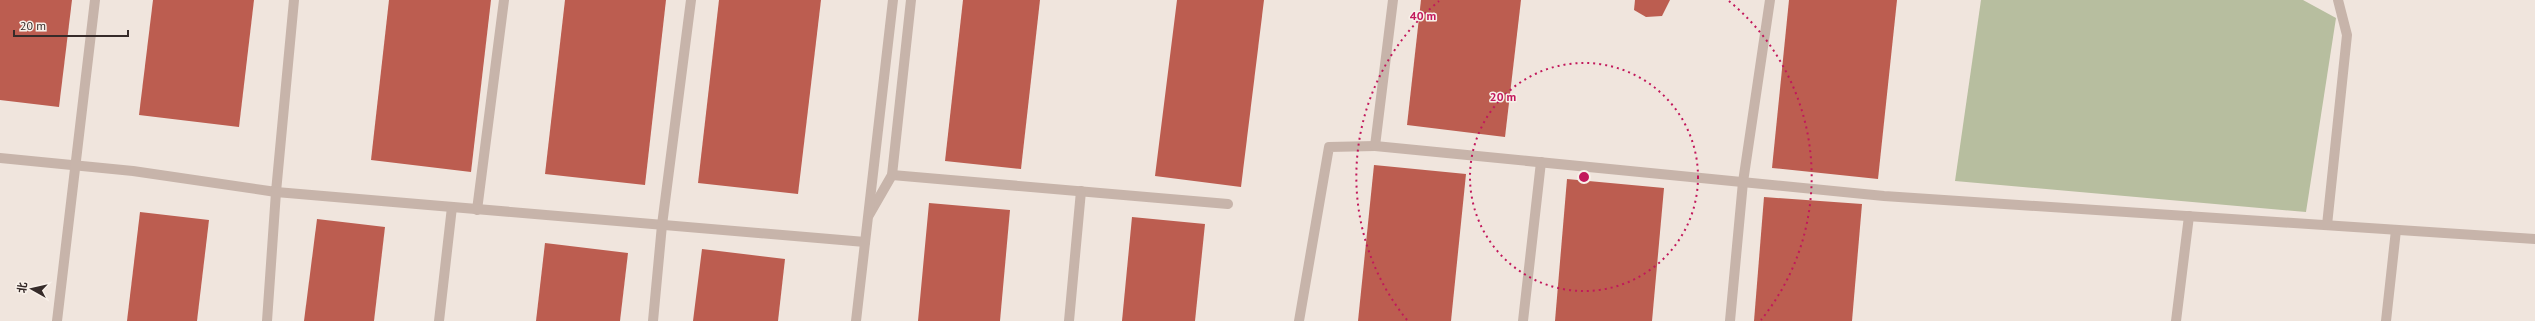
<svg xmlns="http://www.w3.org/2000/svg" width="2535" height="321" font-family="'PT Sans','Noto Sans SC',sans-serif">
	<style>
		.green { fill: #b7be9f }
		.building { fill: #bc5d50 }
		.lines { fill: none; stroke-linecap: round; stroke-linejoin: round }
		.service { stroke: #c7b4aa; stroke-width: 10 }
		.minor { stroke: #c7b4aa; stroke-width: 10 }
		.ring { fill: none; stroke: #c2185b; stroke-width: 2; stroke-dasharray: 2 4 }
		.centre { fill: #c2185b; stroke: #f8f0e9; stroke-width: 2 }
		.ring-label { font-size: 12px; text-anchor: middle; font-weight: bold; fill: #c2185b; stroke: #f8f0e9; stroke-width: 3; stroke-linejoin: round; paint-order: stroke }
	</style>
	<rect width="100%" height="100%" fill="#f0e5dd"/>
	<polygon class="green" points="1981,0 2303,0 2336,18 2306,212 1955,181"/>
	<g class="building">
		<polygon points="0,0 72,0 59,107 0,100"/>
		<polygon points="153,0 254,0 239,127 139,115"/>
		<polygon points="389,0 491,0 471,172 371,160"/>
		<polygon points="565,0 666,0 645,185 545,174"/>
		<polygon points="719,0 821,0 798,194 698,183"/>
		<polygon points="963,0 1040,0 1021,169 945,161"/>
		<polygon points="1177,0 1264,0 1241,187 1155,176"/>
		<polygon points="1421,0 1521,0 1505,137 1407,125"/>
		<polygon points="1635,0 1670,0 1662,16 1646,17 1634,10"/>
		<polygon points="1789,0 1897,0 1878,179 1772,168"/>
		<polygon points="1374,165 1466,174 1451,321 1358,321"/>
		<polygon points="1567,179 1664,188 1652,321 1555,321"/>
		<polygon points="1764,197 1862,204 1852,321 1754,321"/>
		<polygon points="929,203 1010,210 1000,321 918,321"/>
		<polygon points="140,212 209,220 197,321 127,321"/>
		<polygon points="1132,217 1205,224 1195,321 1122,321"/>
		<polygon points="317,219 385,227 374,321 304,321"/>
		<polygon points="545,243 628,253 620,321 536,321"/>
		<polygon points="702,249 785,259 778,321 693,321"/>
	</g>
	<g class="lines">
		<g class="service">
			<polyline points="1299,321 1329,147 1375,146"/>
			<polyline points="1523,321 1541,162"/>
			<polyline points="1730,321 1743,182 1770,0"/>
		</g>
		<g class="minor">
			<polyline points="1393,0 1375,146 1884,196 2535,239"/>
			<polyline points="0,158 133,171 276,192 294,0"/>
			<polyline points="892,175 1228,204"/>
			<polyline points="477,210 504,0"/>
			<polyline points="869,215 892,175 911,0"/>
			<polyline points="2327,225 2347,35 2338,0"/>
			<polyline points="57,321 95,0"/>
			<polyline points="267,321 276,192 865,242"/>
			<polyline points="439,321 452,207"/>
			<polyline points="653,321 662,225 691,0"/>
			<polyline points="856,321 893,0"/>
			<polyline points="1069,321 1081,191"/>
			<polyline points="2176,321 2189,216"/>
			<polyline points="2386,321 2396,230"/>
		</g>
	</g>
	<g class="ring">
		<circle cx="1584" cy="177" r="114"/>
		<path d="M1407 320A228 228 0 0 1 1439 1M1729 1A228 228 0 0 1 1761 320"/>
	</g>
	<circle cx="1584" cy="177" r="6" class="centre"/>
	<g class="ring-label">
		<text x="1423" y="20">40 m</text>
		<text x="1503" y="101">20 m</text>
	</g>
	<g transform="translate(32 289) rotate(278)" stroke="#f8f0e9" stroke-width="3" paint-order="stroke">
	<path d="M0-3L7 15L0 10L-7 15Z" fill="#362b29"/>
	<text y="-6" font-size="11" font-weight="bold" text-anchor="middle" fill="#362b29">北</text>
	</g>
	<path d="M14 30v6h114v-6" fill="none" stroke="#362b29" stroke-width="2"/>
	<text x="20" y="30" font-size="12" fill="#362b29" stroke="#f8f0e9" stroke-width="3" paint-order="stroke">20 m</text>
</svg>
